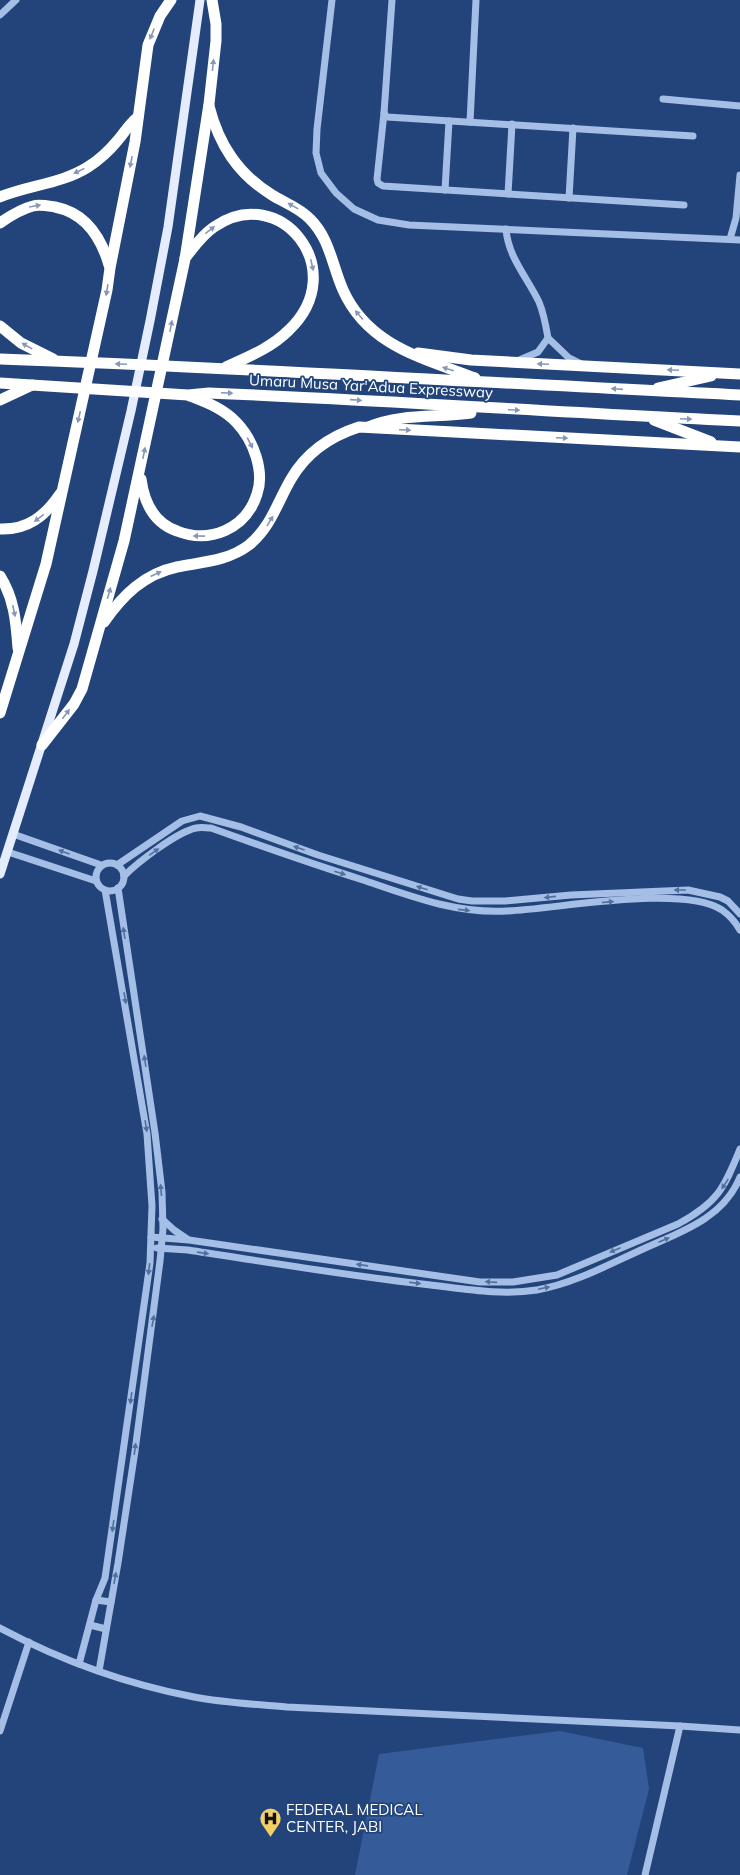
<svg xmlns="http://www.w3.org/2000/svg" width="740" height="1875" font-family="Mulish,sans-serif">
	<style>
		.green { fill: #355c98 }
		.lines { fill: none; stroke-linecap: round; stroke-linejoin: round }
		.minor { stroke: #a4bee5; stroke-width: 7 }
		.major { stroke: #e4ecfd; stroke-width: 9 }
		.highway { stroke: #fff; stroke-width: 11 }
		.oneway { fill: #8598b6 }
		.oneway2 { fill: #506f9f }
		.labels { text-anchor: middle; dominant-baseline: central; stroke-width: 3.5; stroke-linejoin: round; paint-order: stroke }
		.street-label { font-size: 15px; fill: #fff; stroke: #22447a }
		.poi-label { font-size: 15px; fill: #fff; stroke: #22447a; text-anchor: start }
	</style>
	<rect width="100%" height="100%" fill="#22447a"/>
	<polygon class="green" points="560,1731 643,1748 649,1789 627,1875 355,1875 379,1754"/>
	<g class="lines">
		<g class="minor">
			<polyline points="332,0 317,129 316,153 321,173 336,193 354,209 378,220 409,225 740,240"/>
			<polyline points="392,0 384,113 387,117 693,136"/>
			<polyline points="0,15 16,0"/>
			<polyline points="663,99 740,106"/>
			<polyline points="384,113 377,179 378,183 383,186 684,205"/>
			<polyline points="470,122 476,0"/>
			<polyline points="445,190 449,121"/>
			<polyline points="508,194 512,124"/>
			<polyline points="569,198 573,128"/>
			<path d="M506 229C508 257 527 277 539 302 544 314 546 326 548 338"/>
			<polyline points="730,239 736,218 740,175"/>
			<polyline points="517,361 538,352 548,338 569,358 581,364"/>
			<polyline points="13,834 101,865"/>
			<polyline points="8,852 96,881"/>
			<circle cx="110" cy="877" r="14"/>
			<polyline points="117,865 182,821 200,816 241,827 318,855 458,899 472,901 505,901 571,895 688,890 720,897 728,901 740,914"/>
			<path d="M124 876C138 862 177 832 196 828 201 827 206 828 211 828 261 846 312 864 363 880 410 896 456 914 507 911 557 909 682 884 722 910 729 915 736 923 740 930"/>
			<polyline points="162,1219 174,1230 187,1239"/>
			<path d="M151 1237 189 1240 480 1282H513L557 1275 678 1224C717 1203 724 1189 740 1149"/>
			<path d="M157 1248 188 1250C266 1262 344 1275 422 1284 460 1288 499 1296 537 1290 577 1283 615 1261 652 1245 687 1230 725 1215 740 1177"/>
			<polyline points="96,1600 111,1602"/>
			<polyline points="90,1625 106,1629"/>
			<path d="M0 1628C60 1660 127 1684 194 1697 225 1703 256 1704 287 1707L680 1726 740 1730"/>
			<polyline points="79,1664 96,1600 105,1578 150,1263 152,1206 147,1134 105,890"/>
			<polyline points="99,1671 118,1563 135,1451 160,1261 163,1229 162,1192 155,1133 118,888"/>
			<polyline points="0,1731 29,1642"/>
			<polyline points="645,1875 680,1726"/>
		</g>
		<polyline class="major" points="0,874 74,644 93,571 131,411 150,321 168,227 200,0"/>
		<g class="highway">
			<path d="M209 106C219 145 238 174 272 195 285 203 300 208 310 219 330 239 332 265 343 290 368 346 423 358 475 378"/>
			<path d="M0 197C29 185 61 184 88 167 99 160 109 151 118 140 125 132 129 124 138 117"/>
			<path d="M0 223C10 216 21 209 33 206 40 204 48 206 55 207 85 213 101 237 109 265"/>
			<path d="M185 258C194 247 202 235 214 227 280 181 352 270 289 330 271 348 248 357 226 367"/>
			<polyline points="0,326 21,343 53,359"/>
			<polyline points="418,353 471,360 740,374"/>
			<path d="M0 359C247 368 493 383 740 395"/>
			<path d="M0 383 188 395 209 393C386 400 563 413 740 421"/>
			<polyline points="658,388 711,376"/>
			<polyline points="0,400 32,385"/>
			<polyline points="654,420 711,442"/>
			<path d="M368 427C402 413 436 418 471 413"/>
			<path d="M141 479C144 502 154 523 177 531 210 544 246 529 257 494 265 471 253 440 237 423 224 409 208 403 190 396"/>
			<path d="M0 529C28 530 45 516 60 494"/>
			<path d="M0 576C14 598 16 621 18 648"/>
			<path d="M104 622C123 595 144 574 177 567 202 562 228 561 249 545 271 527 277 503 291 479 306 453 331 436 359 427L740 447"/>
			<polyline points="0,713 46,564 107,290 110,268 135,142 148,45 160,16 171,0"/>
			<polyline points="42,745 74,704 82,689 124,541 185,259 209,104 216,41 216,24 212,0"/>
		</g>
	</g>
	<defs><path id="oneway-solid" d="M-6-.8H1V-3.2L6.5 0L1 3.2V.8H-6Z"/></defs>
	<g class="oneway">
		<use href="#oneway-solid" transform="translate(152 34) rotate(112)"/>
		<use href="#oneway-solid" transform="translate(213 65) rotate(-84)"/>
		<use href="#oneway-solid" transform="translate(131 162) rotate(101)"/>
		<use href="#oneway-solid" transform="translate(79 171) rotate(154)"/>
		<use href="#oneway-solid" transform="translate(35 206) rotate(-10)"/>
		<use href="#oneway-solid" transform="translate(293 206) rotate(-151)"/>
		<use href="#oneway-solid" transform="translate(210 230) rotate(-38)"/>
		<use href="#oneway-solid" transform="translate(312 265) rotate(77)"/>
		<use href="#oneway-solid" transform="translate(107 290) rotate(99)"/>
		<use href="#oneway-solid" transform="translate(359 315) rotate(-130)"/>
		<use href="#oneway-solid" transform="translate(171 326) rotate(-79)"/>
		<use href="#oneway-solid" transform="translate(27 346) rotate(-151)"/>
		<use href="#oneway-solid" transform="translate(121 364) rotate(-177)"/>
		<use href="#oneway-solid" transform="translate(543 364) rotate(-177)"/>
		<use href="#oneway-solid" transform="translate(448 369) rotate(-163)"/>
		<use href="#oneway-solid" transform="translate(673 370) rotate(-177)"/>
		<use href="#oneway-solid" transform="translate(617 389) rotate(-176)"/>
		<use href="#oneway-solid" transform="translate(227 393) rotate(2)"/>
		<use href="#oneway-solid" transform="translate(356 400) rotate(4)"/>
		<use href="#oneway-solid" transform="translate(514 410) rotate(3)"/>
		<use href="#oneway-solid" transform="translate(79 417) rotate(103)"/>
		<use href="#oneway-solid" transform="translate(686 419) rotate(2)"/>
		<use href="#oneway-solid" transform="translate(405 430) rotate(3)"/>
		<use href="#oneway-solid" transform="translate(562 438) rotate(3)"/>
		<use href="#oneway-solid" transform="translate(250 443) rotate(63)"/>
		<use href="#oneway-solid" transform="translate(144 453) rotate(-79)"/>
		<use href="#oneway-solid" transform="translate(39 518) rotate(143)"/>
		<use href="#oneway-solid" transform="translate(270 521) rotate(-59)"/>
		<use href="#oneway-solid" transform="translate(199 536) rotate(-179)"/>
		<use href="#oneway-solid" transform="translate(156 574) rotate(-24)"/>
		<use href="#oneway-solid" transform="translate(109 593) rotate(-74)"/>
		<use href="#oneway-solid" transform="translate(14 611) rotate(78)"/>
		<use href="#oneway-solid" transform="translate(66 714) rotate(-53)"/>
	</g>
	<g class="oneway2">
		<use href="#oneway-solid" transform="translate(299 848) rotate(-161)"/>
		<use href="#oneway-solid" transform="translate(64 852) rotate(-160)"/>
		<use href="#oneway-solid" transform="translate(154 852) rotate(-34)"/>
		<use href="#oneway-solid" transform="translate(340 873) rotate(18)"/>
		<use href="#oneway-solid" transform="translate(422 888) rotate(-162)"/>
		<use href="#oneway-solid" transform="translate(680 890) rotate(180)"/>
		<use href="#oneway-solid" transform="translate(550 897) rotate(174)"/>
		<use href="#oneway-solid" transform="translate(608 902) rotate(-5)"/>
		<use href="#oneway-solid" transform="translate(464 910) rotate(6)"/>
		<use href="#oneway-solid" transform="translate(124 933) rotate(-99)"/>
		<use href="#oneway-solid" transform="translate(125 998) rotate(80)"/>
		<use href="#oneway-solid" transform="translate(145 1061) rotate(-99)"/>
		<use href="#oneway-solid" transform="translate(146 1126) rotate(81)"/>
		<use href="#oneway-solid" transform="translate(725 1184) rotate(123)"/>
		<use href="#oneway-solid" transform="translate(161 1190) rotate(-95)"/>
		<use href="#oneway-solid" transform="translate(664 1240) rotate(-23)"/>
		<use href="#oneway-solid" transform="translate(615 1250) rotate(157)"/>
		<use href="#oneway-solid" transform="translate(203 1253) rotate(8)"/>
		<use href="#oneway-solid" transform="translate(362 1265) rotate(-172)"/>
		<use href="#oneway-solid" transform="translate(149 1269) rotate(97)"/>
		<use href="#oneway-solid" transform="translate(491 1282) rotate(-176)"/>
		<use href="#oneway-solid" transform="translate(415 1283) rotate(7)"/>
		<use href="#oneway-solid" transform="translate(544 1288) rotate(-12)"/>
		<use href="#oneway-solid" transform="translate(153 1321) rotate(-80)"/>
		<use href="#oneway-solid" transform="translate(131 1398) rotate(98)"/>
		<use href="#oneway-solid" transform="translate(135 1449) rotate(-82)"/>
		<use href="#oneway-solid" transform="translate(113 1526) rotate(98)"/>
		<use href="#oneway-solid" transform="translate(115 1578) rotate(-80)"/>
	</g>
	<defs>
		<symbol id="hospital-pin" viewBox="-11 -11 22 30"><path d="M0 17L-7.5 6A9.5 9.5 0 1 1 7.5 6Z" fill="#f1d066" stroke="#22447a"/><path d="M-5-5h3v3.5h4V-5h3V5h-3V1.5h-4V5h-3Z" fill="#111"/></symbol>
	</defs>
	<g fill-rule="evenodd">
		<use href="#hospital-pin" x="258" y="1806" width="25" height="34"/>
	</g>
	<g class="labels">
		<g class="street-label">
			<text transform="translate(371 386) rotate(3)">Umaru Musa Yar'Adua Expressway</text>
		</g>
		<g class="poi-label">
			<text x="286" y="1809">FEDERAL MEDICAL<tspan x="286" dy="17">CENTER, JABI</tspan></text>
		</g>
	</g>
</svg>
